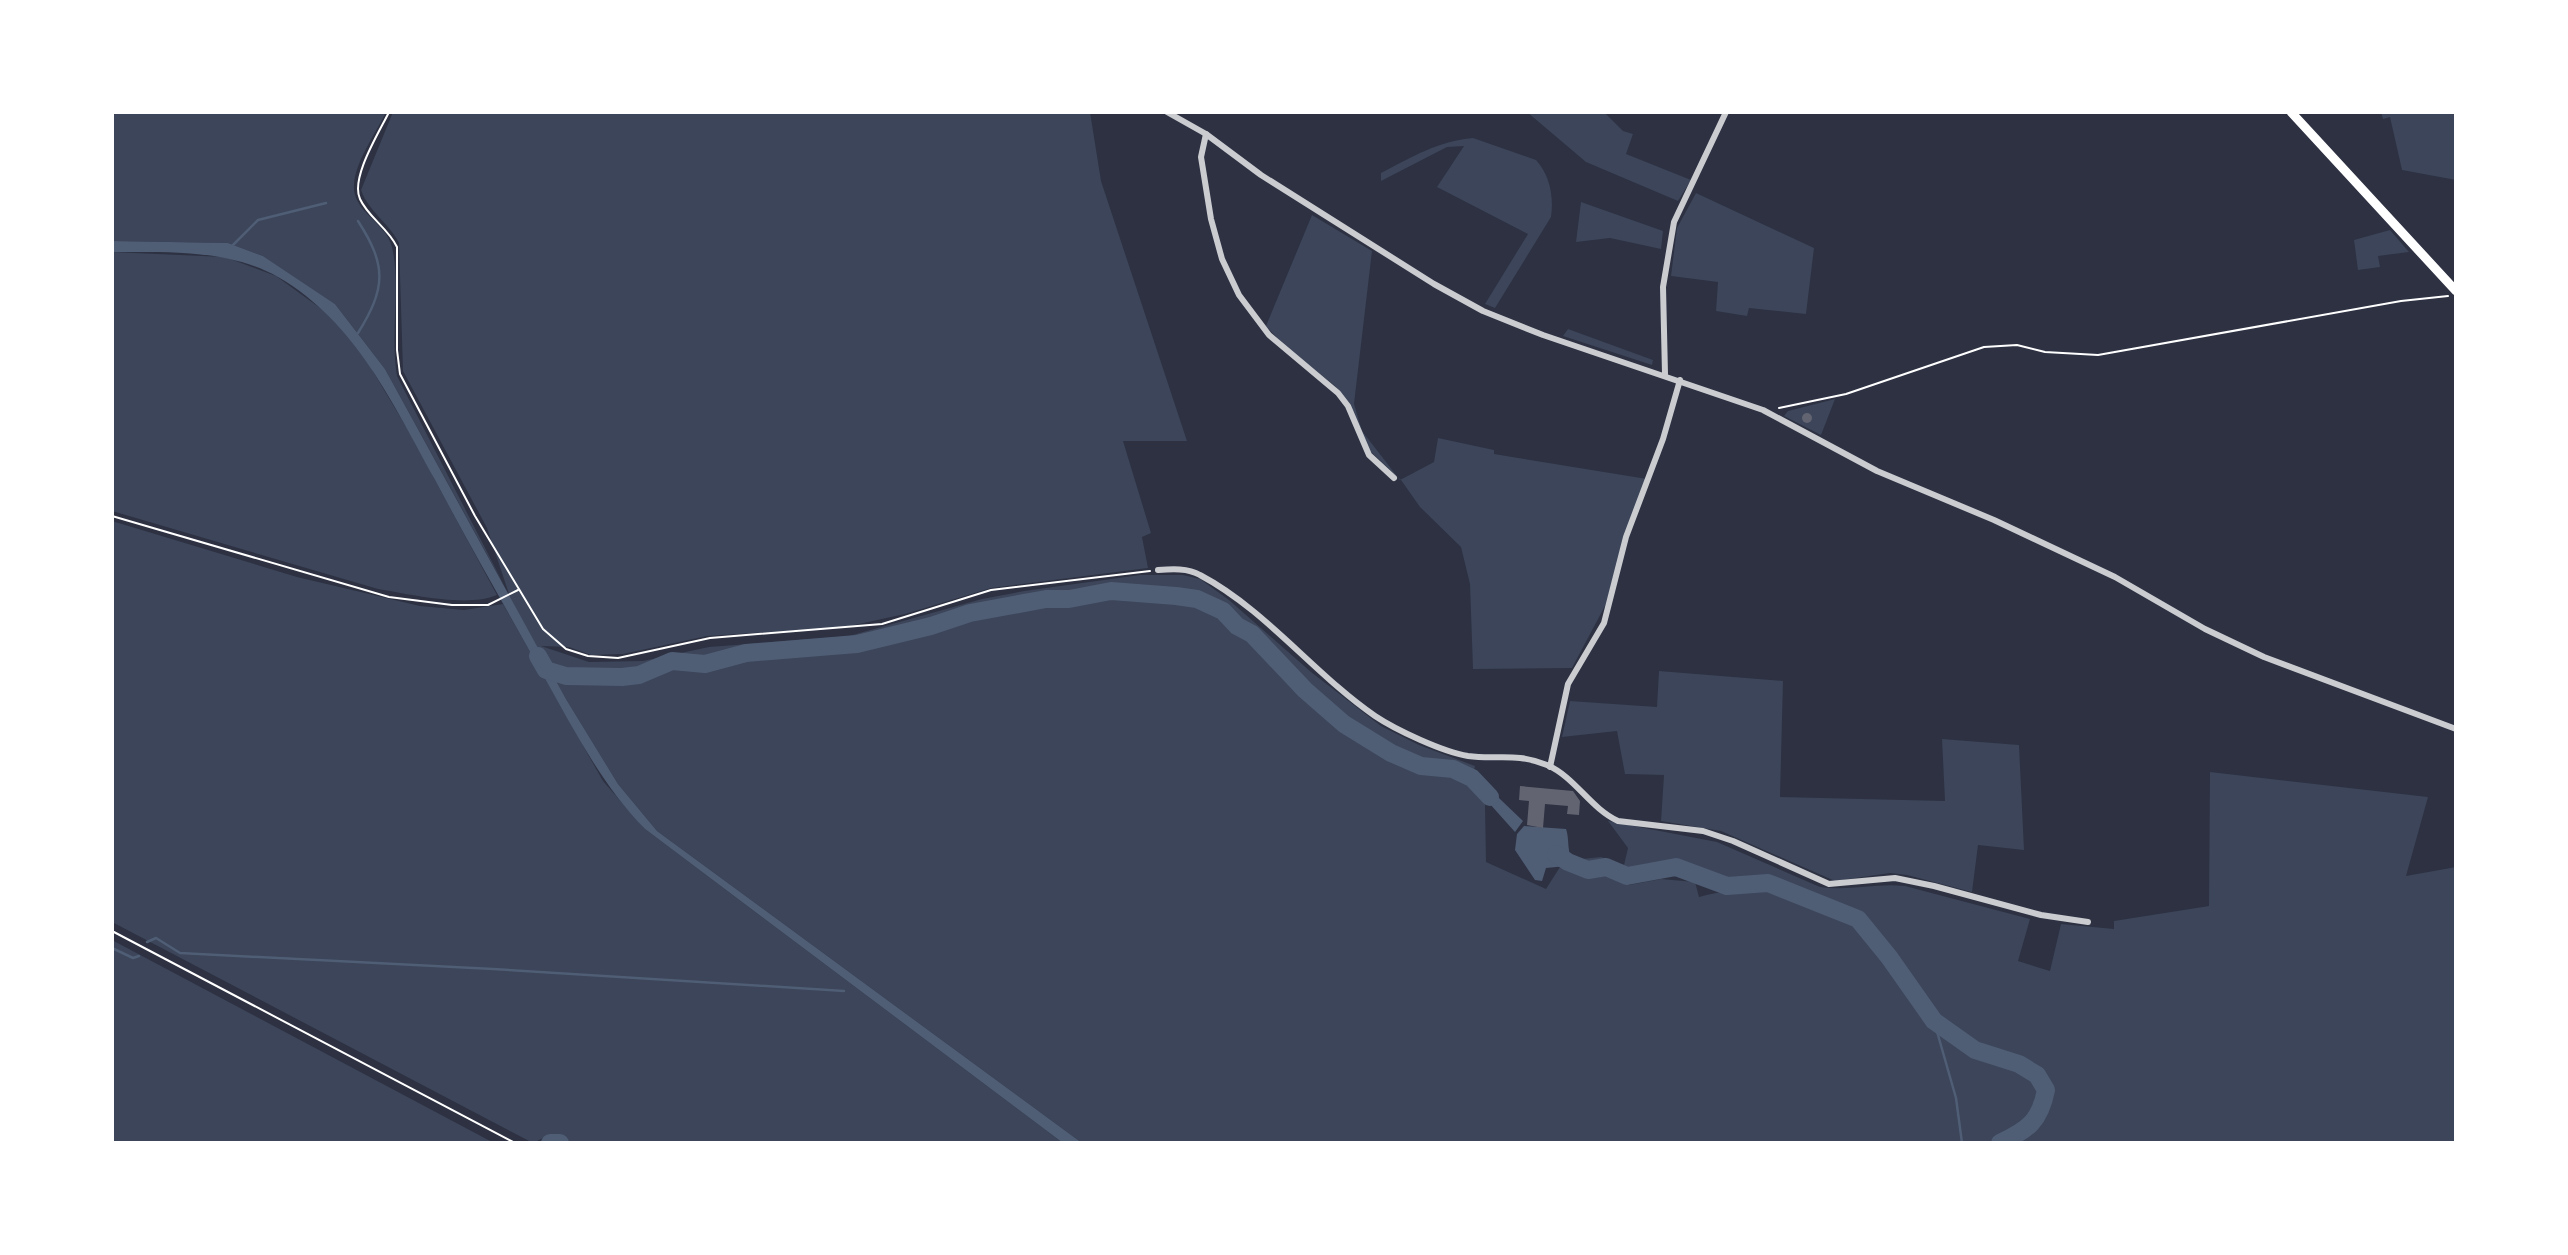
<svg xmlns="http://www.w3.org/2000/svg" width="2568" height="1255" font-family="Inter,sans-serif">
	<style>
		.green { fill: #3c4559; fill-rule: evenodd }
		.water { fill: #4f5d75 }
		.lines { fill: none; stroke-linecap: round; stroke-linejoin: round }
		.stream { stroke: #4f5d75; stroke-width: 2.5 }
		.river { stroke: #4f5d75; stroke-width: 18 }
		.building { fill: #626471 }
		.path { stroke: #fff; stroke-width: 2 }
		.minor { stroke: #caccd0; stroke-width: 6 }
		.secondary { stroke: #fff; stroke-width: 9 }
	</style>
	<rect width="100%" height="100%" fill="#2d3142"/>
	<g class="green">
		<path d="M112 112H386C376 133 355 162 354 185 352 212 386 222 392 247 401 284 390 334 397 376L506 589 385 369 335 304 263 256 228 243 112 241Z"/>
		<path d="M393 112H1090L1101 181 1187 441H1123L1151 533 1142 537 1148 568 991 588 905 614 845 627 707 636 623 654 591 655 569 647 541 646 589 662 643 661 709 647 849 636 982 599 1024 591 1140 575H1183L1200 579 1229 600 1311 672 1381 726 1419 745 1475 766 1471 784 1485 803 1486 862 1546 889 1560 867 1572 869 1575 863 1572 860 1601 857 1624 865 1628 848 1608 821 1717 842 1820 887C1849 891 1876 883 1905 886L2030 919 2018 961 2050 971 2061 924 2114 929V921L2209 906 2210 772 2428 797 2406 876 2456 867V1143H1082L657 831 618 784 566 699 511 600 487 528 403 371 399 243C389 223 368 211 361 190ZM1650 863 1663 876H1689L1707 872 1722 880 1744 883 1765 878 1769 886C1745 891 1722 890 1699 897L1695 882 1661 879 1629 885 1627 868Z"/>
		<polygon points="1527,112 1604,112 1623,131 1633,134 1626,154 1691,180 1678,201 1586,162"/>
		<polygon points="2381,112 2456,112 2456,180 2402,170 2390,117 2383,119"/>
		<path d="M1473 138 1536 160C1550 175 1554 197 1551 217L1495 308 1485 304 1528 234 1437 187 1464 146 1447 147 1381 181V173C1412 157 1438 141 1473 138Z"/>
		<polygon points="1696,193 1814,248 1806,314 1749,308 1747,316 1716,311 1718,282 1671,276 1677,228"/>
		<polygon points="1581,202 1663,231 1661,249 1610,238 1576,242"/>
		<polygon points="1312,215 1372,251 1354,404 1362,431 1400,480 1434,462 1438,438 1494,450 1494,454 1647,479 1623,537 1606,604 1572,668 1473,669 1470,584 1461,547 1420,507 1401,480 1370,451 1349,404 1335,386 1284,345 1266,326"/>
		<polygon points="2390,230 2409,252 2378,256 2380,267 2358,270 2354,240"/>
		<path d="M112 252 225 257 276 276 334 318 359 348 408 430 497 595C467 608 409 594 378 589L112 511Z"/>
		<polygon points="1568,329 1653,360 1652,365 1563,336"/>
		<polygon points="1835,399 1821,435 1784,416 1788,411"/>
		<polygon points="112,521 297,577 420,606 464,610 503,604 603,781 645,829 1063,1143 574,1143 547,1136 533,1143 112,922"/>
		<polygon points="1659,671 1783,681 1780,797 1945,801 1942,739 2019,745 2024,850 1978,845 1972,892 1907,875 1890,873 1835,881 1721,831 1661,821 1664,775 1625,774 1617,731 1562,737 1570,701 1657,707"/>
		<polygon points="112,940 494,1143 112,1143"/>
	</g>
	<g class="water">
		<path d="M112 241 228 243 263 256 335 304 385 369 566 699 618 784 657 831 1082 1143H1063L645 829C601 784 574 730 543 675 507 610 470 546 435 480 393 404 356 322 278 277 228 249 168 252 112 252Z"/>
		<polygon points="1478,778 1523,821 1515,832 1472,784"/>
		<path d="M1524 826 1566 829C1570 840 1566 855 1575 862L1572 869 1567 866 1546 868 1542 881 1535 880 1515 850 1517 834Z"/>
	</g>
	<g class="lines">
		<g class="stream">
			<path d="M358 221C387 266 386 288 358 333"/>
			<polyline points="231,247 258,220 326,203"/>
			<polyline points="147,942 156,938 180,953 493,969 844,991"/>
			<polyline points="112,948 133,958 139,956"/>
			<polyline points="1934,1021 1956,1098 1962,1143"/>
		</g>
		<g class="river">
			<polyline points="538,656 546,670 566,676 622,677 639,675 672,661 705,664 746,653 857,644 931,626 970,613 1046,599 1069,599 1111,591 1176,596 1197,599 1223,611 1237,626 1252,634 1305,690 1344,724 1391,753 1421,766 1453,769 1472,778 1490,797"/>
			<path d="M1556 854 1568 862 1588 870 1606 867 1627 876 1676 867 1727 886 1768 883 1858 919 1889 957 1934 1021 1975 1050 2019 1064 2037 1075 2046 1090C2040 1121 2028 1130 2000 1143"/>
			<polyline points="550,1143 560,1143"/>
		</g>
	</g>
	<g class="building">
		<circle cx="1807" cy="418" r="5"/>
		<polygon points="1520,786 1573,791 1580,801 1579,815 1567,814 1568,806 1545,804 1543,828 1527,825 1529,801 1519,800"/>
	</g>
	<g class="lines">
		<g class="path">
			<path d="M389 112C380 131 350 178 360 199 368 217 388 228 397 247V350L400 374 475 516 543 629 566 649 588 656 618 658 710 638 882 624 991 590 1150 571"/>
			<polyline points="1779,408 1846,394 1984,347 2017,345 2045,352 2098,355 2401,301 2448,296"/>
			<polyline points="112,516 389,597 452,605 488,605 518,590"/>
			<polyline points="112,931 515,1143"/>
		</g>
		<g class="minor">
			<polyline points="1167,112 1206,134 1261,175 1434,284 1483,311 1543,335 1763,410 1877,471 1994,520 2115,577 2205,629 2264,657 2456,729"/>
			<polyline points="1206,134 1201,157 1211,219 1222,259 1239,295 1269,335 1338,393 1348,406 1369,455 1394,478"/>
			<polyline points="1665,374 1663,287 1674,222 1726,112"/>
			<path d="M1158 570C1172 569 1188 568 1200 575 1266 610 1314 674 1375 716 1396 730 1443 752 1468 756 1498 760 1515 752 1547 765 1575 777 1590 808 1618 821L1703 831 1733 841 1829 884 1895 878 1934 886 2041 915 2088 922"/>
			<polyline points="1550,767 1568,684 1604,623 1626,537 1663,439 1680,380"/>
		</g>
		<polyline class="secondary" points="2291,112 2456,291"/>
	</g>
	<rect width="2568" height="1255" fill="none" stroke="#ffffff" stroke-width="228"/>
</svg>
